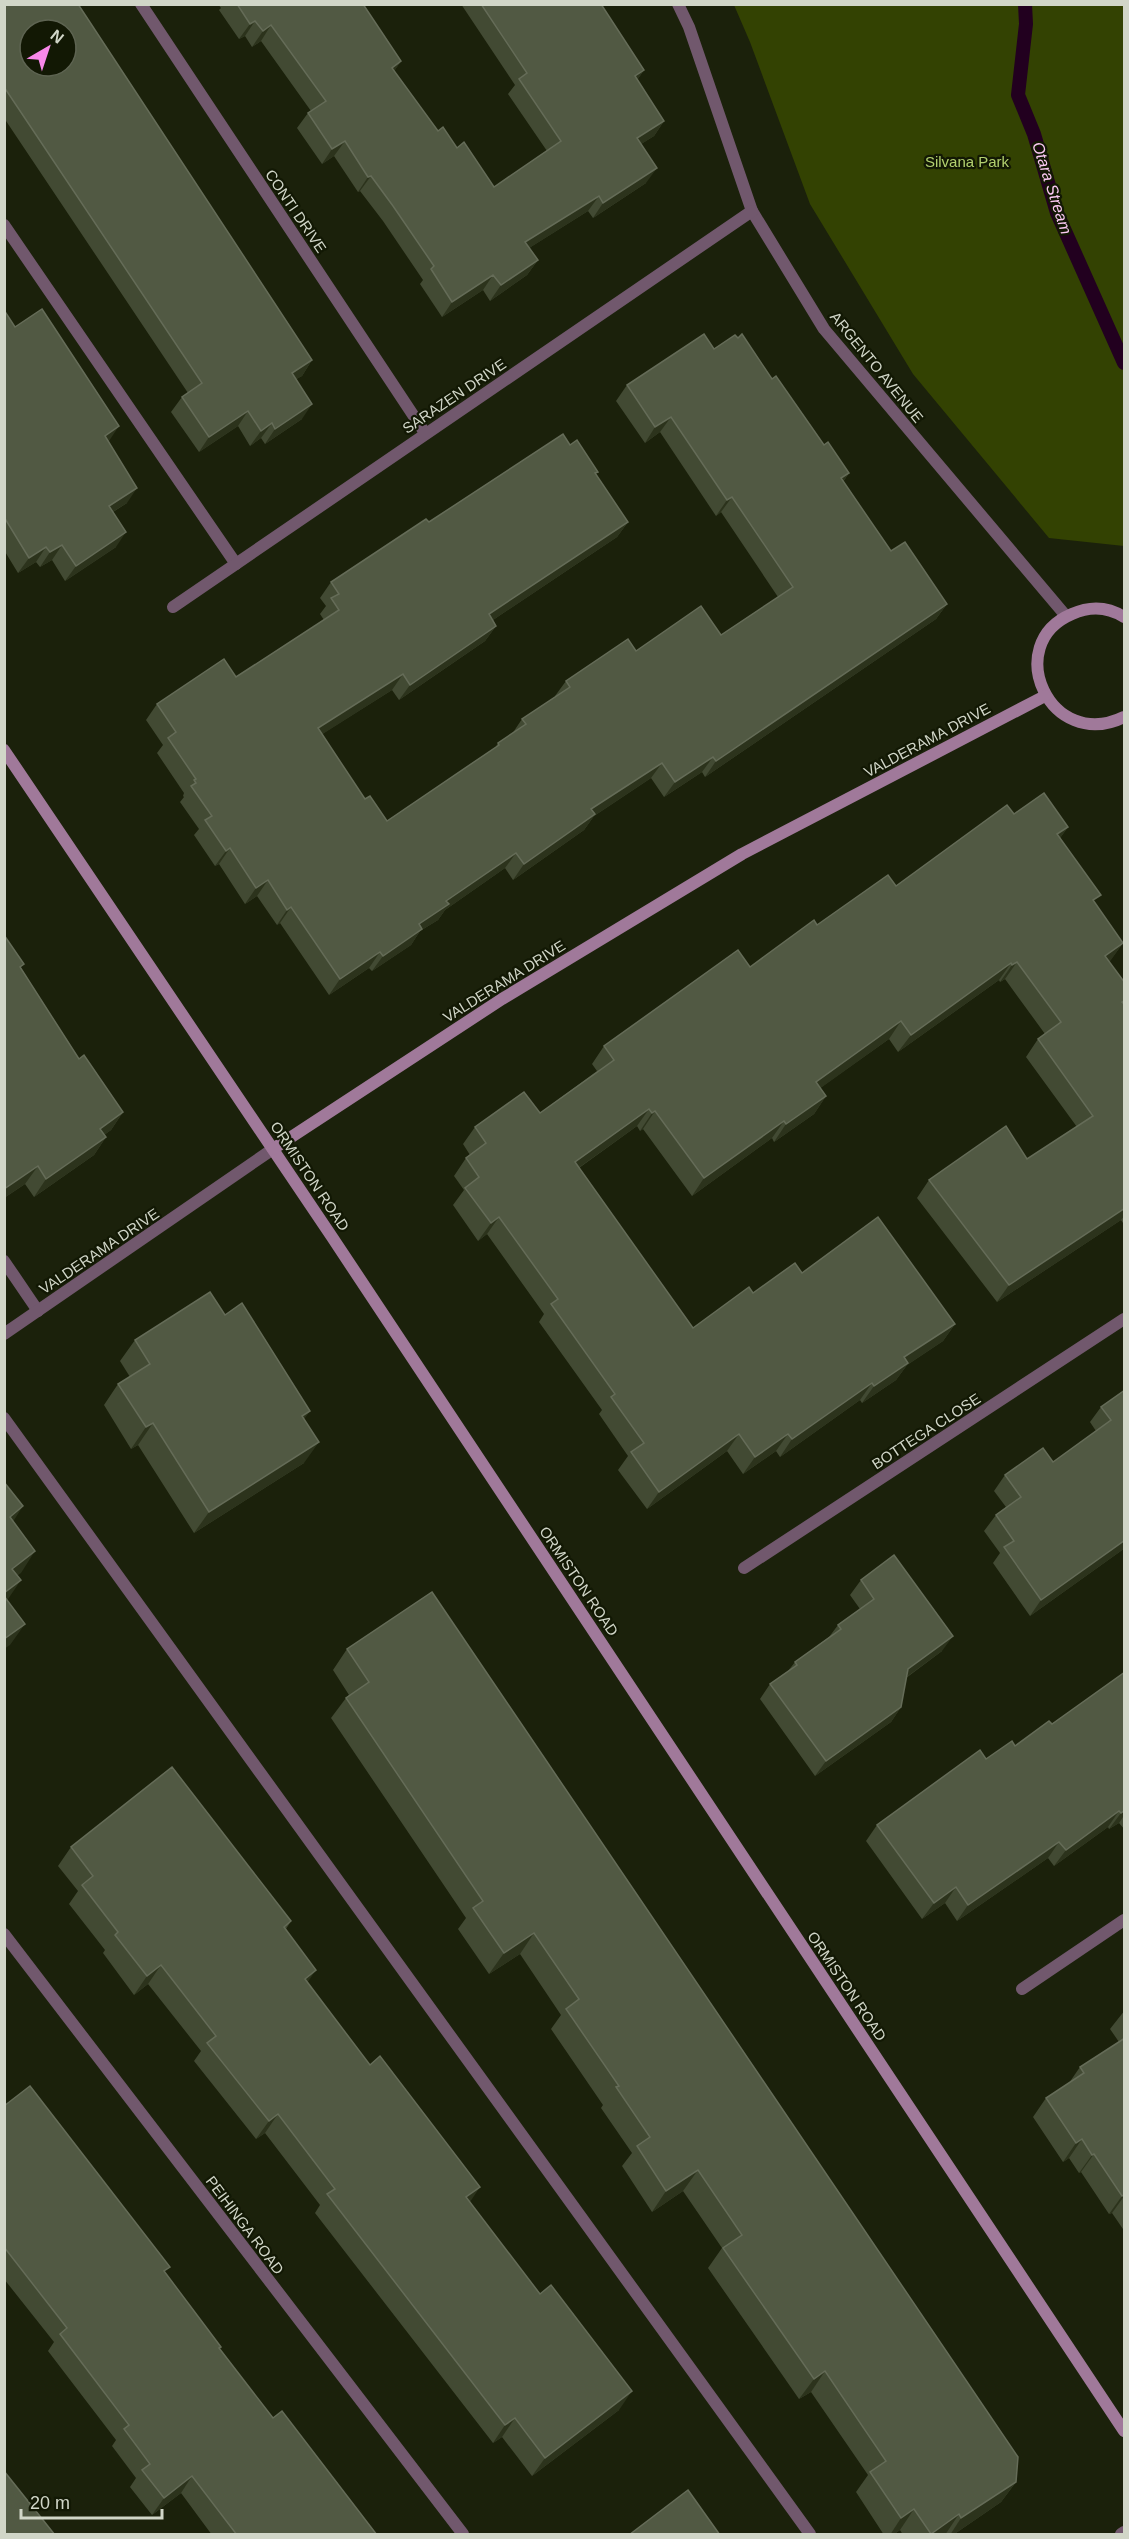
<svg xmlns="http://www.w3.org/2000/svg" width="1129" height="2539" font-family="Helvetica,sans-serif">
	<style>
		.green { fill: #334202 }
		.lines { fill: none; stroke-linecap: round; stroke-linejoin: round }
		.stream { stroke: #22001f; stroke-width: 14 }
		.street { stroke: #71586d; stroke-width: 12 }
		.secondary { stroke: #a0799a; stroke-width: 12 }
		.wall { fill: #424a33 }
		.shaded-wall { fill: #2c331c }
		.building { fill: #515943; stroke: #656c58; stroke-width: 1.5; fill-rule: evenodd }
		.labels { text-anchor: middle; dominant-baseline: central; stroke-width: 4.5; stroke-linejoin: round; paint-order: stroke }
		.park-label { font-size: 15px; fill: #b2d06f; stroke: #121804 }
		.street-label { font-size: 15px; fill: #d1d6c8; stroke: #121804 }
		.water-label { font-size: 16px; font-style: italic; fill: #fbc9f3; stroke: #121804 }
	</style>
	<rect width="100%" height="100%" fill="#1b210b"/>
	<polygon class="green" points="734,5 1124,5 1124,546 1049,538 913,374 810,204 750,42"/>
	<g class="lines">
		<polyline class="stream" points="1025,4 1026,24 1018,95 1034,134 1057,213 1124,363"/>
		<g class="street">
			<polyline points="141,4 425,433"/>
			<polyline points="678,4 689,27 752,211 824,329 1066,616"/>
			<polyline points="4,225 236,564"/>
			<polyline points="173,607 752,211"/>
			<polyline points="4,1261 38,1311"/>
			<polyline points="4,1334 273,1149"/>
			<polyline points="4,1418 810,2534"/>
			<polyline points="744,1568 1124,1319"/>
			<polyline points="4,1934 463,2534"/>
			<polyline points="1022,1989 1124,1920"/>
			<polyline points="1121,2534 1124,2532"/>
		</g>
		<g class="secondary">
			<path d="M1124 617C1108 607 1090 606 1072 614 1001 644 1050 753 1124 717"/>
			<polyline points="4,750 332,1237 1124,2431"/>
			<polyline points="273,1149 502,999 742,854 1045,696"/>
		</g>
	</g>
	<g class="wall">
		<polygon points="4,4 312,360 302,376 296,379 302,419 265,444 261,438 250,446 238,426 199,452 171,412 182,397 188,393 4,118"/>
		<polygon points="218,4 363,4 401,61 394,71 438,131 457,148 494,187 547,151 508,94 515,85 461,4 601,4 644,70 637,80 664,121 654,136 641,144 646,183 593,218 588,211 529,248 538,260 527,275 490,301 483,290 442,317 420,284 423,280 383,221 360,191 358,192 334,156 322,164 297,128 308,113 311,111 261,41 252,47 245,36 239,39 219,10 221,8"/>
		<polygon points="4,310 15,327 108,441 127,503 113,512 116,547 65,581 52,560 40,567 36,562 18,573 4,550"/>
		<polygon points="714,349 772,379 824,445 849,473 843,482 891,551 947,604 936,619 705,777 702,772 664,797 651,778 594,816 584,830 513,880 505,868 445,910 438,920 420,931 411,945 372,971 369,968 329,995 280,923 277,925 257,896 245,904 219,864 215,866 194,835 199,829 180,802 184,797 183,796 184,793 157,753 163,745 146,720 157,704 236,677 324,620 320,614 326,606 320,598 331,582 429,522 570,445 596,475 628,522 617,537 493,620 496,626 485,641 399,700 392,690 322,734 365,799 387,821 495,748 498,743 512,734 522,719 555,697 555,696 566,681 636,651 721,635 778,597 721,512 716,516 660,432 645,443 616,401 627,385"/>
		<polygon points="1014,814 1068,827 1060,838 1095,903 1123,943 1109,962 1125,983 1125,1222 1123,1223 1121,1220 997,1302 917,1198 929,1180 1027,1159 1077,1127 1026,1057 1038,1039 1045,1034 1005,979 1000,982 999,980 898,1052 889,1039 820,1088 826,1096 814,1114 774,1142 772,1138 692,1196 643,1129 640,1131 637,1126 579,1168 693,1328 753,1293 802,1273 955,1324 943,1341 907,1365 896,1380 862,1403 860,1400 780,1457 776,1451 743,1474 727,1451 647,1509 618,1470 628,1456 599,1414 602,1410 539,1322 544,1314 487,1234 478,1241 453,1205 464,1190 454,1176 466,1158 470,1155 463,1144 475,1127 540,1113 597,1071 592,1064 604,1046 750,967 817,925 896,886"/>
		<polygon points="4,935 21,968 79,1059 123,1112 111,1130 104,1135 106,1137 94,1155 34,1197 25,1184 4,1198"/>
		<polygon points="225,1315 304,1419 304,1463 194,1533 138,1445 131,1449 104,1405 118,1384 130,1377 120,1361 135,1340"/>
		<polygon points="1125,1390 1125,1548 1030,1616 993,1563 1000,1553 984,1531 996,1515 1006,1507 994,1491 1005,1475 1053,1462 1096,1431 1090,1422 1101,1407"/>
		<polygon points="861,1580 942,1651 906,1678 901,1707 891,1722 815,1776 760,1699 770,1684 788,1671 795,1662 829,1637 838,1625 860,1609 850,1595"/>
		<polygon points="347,1649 1016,2482 1001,2502 953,2535 903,2535 900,2530 893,2535 884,2535 856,2492 868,2475 811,2392 799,2399 708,2268 722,2248 683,2191 652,2212 622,2166 632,2153 601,2108 603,2105 551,2029 561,2015 520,1954 489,1974 458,1929 466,1918 331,1718 346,1698 349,1695 333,1670"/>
		<polygon points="1125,1672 1125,1830 1119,1823 1109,1829 1108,1827 1054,1866 1048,1858 957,1921 945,1903 922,1919 866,1841 877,1825 986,1759 1015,1746 1052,1724"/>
		<polygon points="71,1847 291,1921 286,1929 307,1983 470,2202 619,2410 532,2476 502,2437 493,2443 315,2213 320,2205 265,2133 256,2139 194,2061 201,2051 148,1984 134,1995 103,1953 105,1950 69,1904 78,1891 58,1866"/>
		<polygon points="1125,2010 1125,2232 1112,2213 1109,2214 1081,2172 1079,2173 1069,2158 1063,2162 1033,2117 1046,2098 1069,2083 1080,2067 1119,2042 1110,2029"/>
		<polygon points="4,2106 165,2273 221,2347 220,2349 273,2418 377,2535 212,2535 181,2493 152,2515 130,2487 136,2478 112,2446 116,2440 48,2351 54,2342 4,2279"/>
	</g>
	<g class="shaded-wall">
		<polygon points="255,21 245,36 239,39 250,24"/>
		<polygon points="271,25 261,41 252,47 263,31"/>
		<polygon points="401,61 391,76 392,68"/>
		<polygon points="644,70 634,85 635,76"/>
		<polygon points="664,121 654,136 627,153 637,138"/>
		<polygon points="345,141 334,156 322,164 332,149"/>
		<polygon points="657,168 646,183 593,218 603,203"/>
		<polygon points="371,176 360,191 358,192 368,177"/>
		<polygon points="599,196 588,211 515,257 525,242"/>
		<polygon points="538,260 527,275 490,301 501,285"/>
		<polygon points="493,275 483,290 442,317 452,302"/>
		<polygon points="312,360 302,376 281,388 292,373"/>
		<polygon points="312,404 302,419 265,444 275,429"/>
		<polygon points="248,411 238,426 199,452 209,437"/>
		<polygon points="671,417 660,432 645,443 655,427"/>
		<polygon points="272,423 261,438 250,446 261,431"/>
		<polygon points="119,426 109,441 94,451 105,436"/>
		<polygon points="849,473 838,489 841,478"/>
		<polygon points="137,488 127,503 98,521 109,506"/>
		<polygon points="732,497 721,512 716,516 727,500"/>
		<polygon points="628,522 617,537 478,630 489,614"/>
		<polygon points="126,532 116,547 65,581 76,566"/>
		<polygon points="62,545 52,560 40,567 50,552"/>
		<polygon points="46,547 36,562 18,573 29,558"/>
		<polygon points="947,604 936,619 705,777 716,761"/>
		<polygon points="496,626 485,641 399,700 410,685"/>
		<polygon points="403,674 392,690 307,744 318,728"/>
		<polygon points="713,757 702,772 664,797 675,782"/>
		<polygon points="662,763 651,778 594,816 584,830 513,880 524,864 591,809"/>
		<polygon points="1068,827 1056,844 1057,834"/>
		<polygon points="230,848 219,864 215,866 226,851"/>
		<polygon points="516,853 505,868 445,910 438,920 420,931 411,945 372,971 383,956 446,901"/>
		<polygon points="268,880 257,896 245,904 256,888"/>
		<polygon points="291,907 280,923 277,925 287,910"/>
		<polygon points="1123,943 1111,960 1093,973 1105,956"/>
		<polygon points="380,952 369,968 329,995 340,979"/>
		<polygon points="1017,962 1005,979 1000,982 1012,965"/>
		<polygon points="1011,963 999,980 898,1052 911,1035"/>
		<polygon points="901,1021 889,1039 804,1100 816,1082"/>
		<polygon points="826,1096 814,1114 774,1142 786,1124"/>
		<polygon points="649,1109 637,1126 563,1179 575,1162"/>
		<polygon points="655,1111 643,1129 640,1131 652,1113"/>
		<polygon points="123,1112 111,1130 88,1147 100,1129"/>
		<polygon points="784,1121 772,1138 692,1196 704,1178"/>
		<polygon points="106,1137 94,1155 34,1197 46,1179"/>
		<polygon points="38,1166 25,1184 4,1198 4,1189"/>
		<polygon points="1125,1208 1125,1215 1121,1220 997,1302 1009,1285"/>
		<polygon points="499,1217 487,1234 478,1241 491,1223"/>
		<polygon points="955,1324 943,1341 907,1365 896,1380 862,1403 874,1386 904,1357"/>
		<polygon points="872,1383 860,1400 780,1457 792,1439"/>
		<polygon points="310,1411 295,1432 302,1416"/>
		<polygon points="153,1423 138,1445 131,1449 146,1427"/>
		<polygon points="739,1434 727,1451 647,1509 659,1492"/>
		<polygon points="788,1434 776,1451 743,1474 755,1457"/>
		<polygon points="319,1442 304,1463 194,1533 209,1512"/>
		<polygon points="23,1506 9,1528 10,1517"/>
		<polygon points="1125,1540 1125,1548 1030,1616 1041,1600"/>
		<polygon points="35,1551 21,1573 4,1585 12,1569"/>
		<polygon points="21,1580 6,1602 4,1603 4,1593"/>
		<polygon points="25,1624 10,1645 4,1649 4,1639"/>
		<polygon points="953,1636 942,1651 897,1684 908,1669"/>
		<polygon points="901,1707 891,1722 815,1776 826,1761"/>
		<polygon points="1125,1810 1125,1814 1119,1823 1109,1829 1121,1813"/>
		<polygon points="1119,1811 1108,1827 1054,1866 1066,1850"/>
		<polygon points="1059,1842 1048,1858 957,1921 968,1905"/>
		<polygon points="956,1887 945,1903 922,1919 934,1903"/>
		<polygon points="534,1933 520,1954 489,1974 504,1953"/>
		<polygon points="161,1965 148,1984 134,1995 147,1976"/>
		<polygon points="316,1970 303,1989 305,1979"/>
		<polygon points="278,2114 265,2133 256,2139 269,2121"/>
		<polygon points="1082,2139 1069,2158 1063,2162 1076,2143"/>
		<polygon points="1094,2154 1081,2172 1079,2173 1092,2155"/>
		<polygon points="698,2170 683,2191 652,2212 666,2191"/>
		<polygon points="480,2187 468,2205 466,2197"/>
		<polygon points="1125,2195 1112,2213 1109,2214 1122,2196"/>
		<polygon points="825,2371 811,2392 799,2399 814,2379"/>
		<polygon points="632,2391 619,2410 532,2476 545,2458"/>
		<polygon points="515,2418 502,2437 493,2443 505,2425"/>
		<polygon points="192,2476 181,2493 152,2515 164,2498"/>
		<polygon points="1016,2482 1001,2502 953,2535 950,2535 961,2518"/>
		<polygon points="914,2509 900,2530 893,2535 890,2535 901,2518"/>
		<polygon points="959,2514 945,2535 931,2535 931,2534"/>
	</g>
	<g class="building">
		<path d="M4 4H78L312 360 292 373 312 404 275 429 272 423 261 431 248 411 209 437 182 397 202 383 4 87ZM30 30H66V66H30Z"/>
		<polygon points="237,4 363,4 401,61 392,68 438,131 443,127 457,148 464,142 494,187 561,141 519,79 527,73 481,4 601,4 644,70 635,76 664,121 637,138 657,168 603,203 599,196 525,242 538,260 501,285 493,275 452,302 431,269 434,266 393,206 371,176 368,177 345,141 332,149 308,113 326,101 271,25 263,31 255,21 250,24"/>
		<polygon points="42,309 119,426 105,436 137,488 109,506 126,532 76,566 62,545 50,552 46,547 29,558 4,517 4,310 15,327"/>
		<polygon points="704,334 714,349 735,335 738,338 742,334 772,379 776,376 824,445 828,442 849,473 841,478 891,551 905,542 947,604 716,761 713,757 675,782 662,763 591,809 595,814 524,864 516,853 446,901 449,904 419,924 422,929 383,956 380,952 340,979 291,907 287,910 268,880 256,888 230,848 226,851 205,820 212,816 191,786 196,783 194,780 196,779 168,738 176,732 157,704 224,659 236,677 339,610 331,598 339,594 331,582 426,519 429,522 563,434 570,445 577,440 598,472 595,473 628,522 489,614 496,626 410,685 403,674 318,728 365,799 370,796 387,821 499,745 498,743 526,724 522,719 570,687 566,681 628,639 636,651 701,606 721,635 793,587 732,497 727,500 671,417 655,427 627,385"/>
		<polygon points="1044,793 1068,827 1057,834 1101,895 1093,900 1123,943 1105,956 1125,983 1125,1000 1122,1002 1125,1005 1125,1208 1009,1285 929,1180 1006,1126 1027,1159 1093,1116 1038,1039 1061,1022 1017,962 1012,965 1011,963 911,1035 901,1021 816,1082 826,1096 786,1124 784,1121 704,1178 655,1111 652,1113 649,1109 575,1162 693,1328 749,1287 753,1293 795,1263 802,1273 878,1217 955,1324 904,1357 908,1363 874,1386 872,1383 792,1439 788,1434 755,1457 739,1434 659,1492 631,1452 644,1443 611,1397 615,1394 551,1304 558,1299 499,1217 491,1223 465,1188 479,1177 466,1158 486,1143 475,1127 524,1092 540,1113 614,1060 604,1046 738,950 750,967 814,920 817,925 888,875 896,886 1007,805 1014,814"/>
		<polygon points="4,935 24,964 20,967 79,1059 84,1055 123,1112 100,1129 106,1137 46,1179 38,1166 4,1189"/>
		<polygon points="210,1292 225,1315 242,1303 310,1411 302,1416 319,1442 209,1512 153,1423 146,1427 118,1384 150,1364 135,1340"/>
		<polygon points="1125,1390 1125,1540 1041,1600 1004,1547 1014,1541 996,1515 1021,1497 1005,1475 1043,1448 1053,1462 1111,1420 1101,1407"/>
		<polygon points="4,1482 23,1506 10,1517 35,1551 12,1569 21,1580 4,1593"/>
		<polygon points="894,1555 953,1636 908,1669 901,1707 826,1761 770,1684 797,1665 795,1662 841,1629 838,1625 874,1599 861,1580"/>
		<polygon points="432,1592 1018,2457 1016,2482 961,2518 959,2514 931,2534 914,2509 901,2518 870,2472 886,2461 825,2371 814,2379 723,2248 742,2235 698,2170 666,2191 637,2146 650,2137 616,2087 619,2086 566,2009 579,1999 534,1933 504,1953 473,1908 483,1901 346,1698 369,1682 347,1649"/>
		<polygon points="4,1596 25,1624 4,1639"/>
		<polygon points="1125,1672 1125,1810 1121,1813 1119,1811 1066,1850 1059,1842 968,1905 956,1887 934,1903 877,1825 980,1750 986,1759 1012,1741 1015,1746 1049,1721 1052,1724"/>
		<polygon points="172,1767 291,1921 284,1927 316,1970 305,1979 370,2065 380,2056 480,2187 466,2197 540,2294 551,2285 632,2391 545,2458 515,2418 505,2425 327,2194 335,2189 278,2114 269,2121 207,2043 216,2036 161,1965 147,1976 115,1935 118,1932 82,1885 93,1876 71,1847"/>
		<polygon points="1125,2038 1125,2194 1122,2196 1094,2154 1092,2155 1082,2139 1076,2143 1046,2098 1084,2073 1080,2067"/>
		<polygon points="30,2086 170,2267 164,2271 221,2347 219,2348 273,2418 282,2411 377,2535 237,2535 192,2476 164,2498 142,2470 150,2464 124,2429 129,2425 60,2334 67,2328 4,2247 4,2106"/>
		<polygon points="4,2471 55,2535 4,2535"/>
		<polygon points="688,2490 720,2535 629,2535"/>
	</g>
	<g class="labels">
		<g class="park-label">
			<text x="967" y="161">Silvana Park</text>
		</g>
		<g class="street-label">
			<text transform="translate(296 211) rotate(56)">CONTI DRIVE</text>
			<text transform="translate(877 367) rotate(51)">ARGENTO AVENUE</text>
			<text transform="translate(454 396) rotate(-34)">SARAZEN DRIVE</text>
			<text transform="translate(927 740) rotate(-28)">VALDERAMA DRIVE</text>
			<text transform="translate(504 981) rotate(-32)">VALDERAMA DRIVE</text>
			<text transform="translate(310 1176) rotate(56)">ORMISTON ROAD</text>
			<text transform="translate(99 1251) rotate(-34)">VALDERAMA DRIVE</text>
			<text transform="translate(926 1431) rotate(-33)">BOTTEGA CLOSE</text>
			<text transform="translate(579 1581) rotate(56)">ORMISTON ROAD</text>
			<text transform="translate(847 1986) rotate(56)">ORMISTON ROAD</text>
			<text transform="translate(245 2225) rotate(53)">PEIHINGA ROAD</text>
		</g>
		<g class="water-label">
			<text transform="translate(1052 188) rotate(72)">Otara Stream</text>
		</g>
	</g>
	<rect width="1129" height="2539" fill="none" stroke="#d1d6c8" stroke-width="12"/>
	<g transform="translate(48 48) rotate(39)"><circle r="28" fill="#121804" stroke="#5e6452" stroke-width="1.5"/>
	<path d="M0-4.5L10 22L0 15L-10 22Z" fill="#f888ea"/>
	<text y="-9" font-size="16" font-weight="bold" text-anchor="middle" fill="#d1d6c8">N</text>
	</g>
	<path d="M21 2509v9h141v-9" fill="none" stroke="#d1d6c8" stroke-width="3"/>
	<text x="30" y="2509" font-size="18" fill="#d1d6c8" stroke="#121804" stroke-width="4.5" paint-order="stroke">20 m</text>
</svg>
